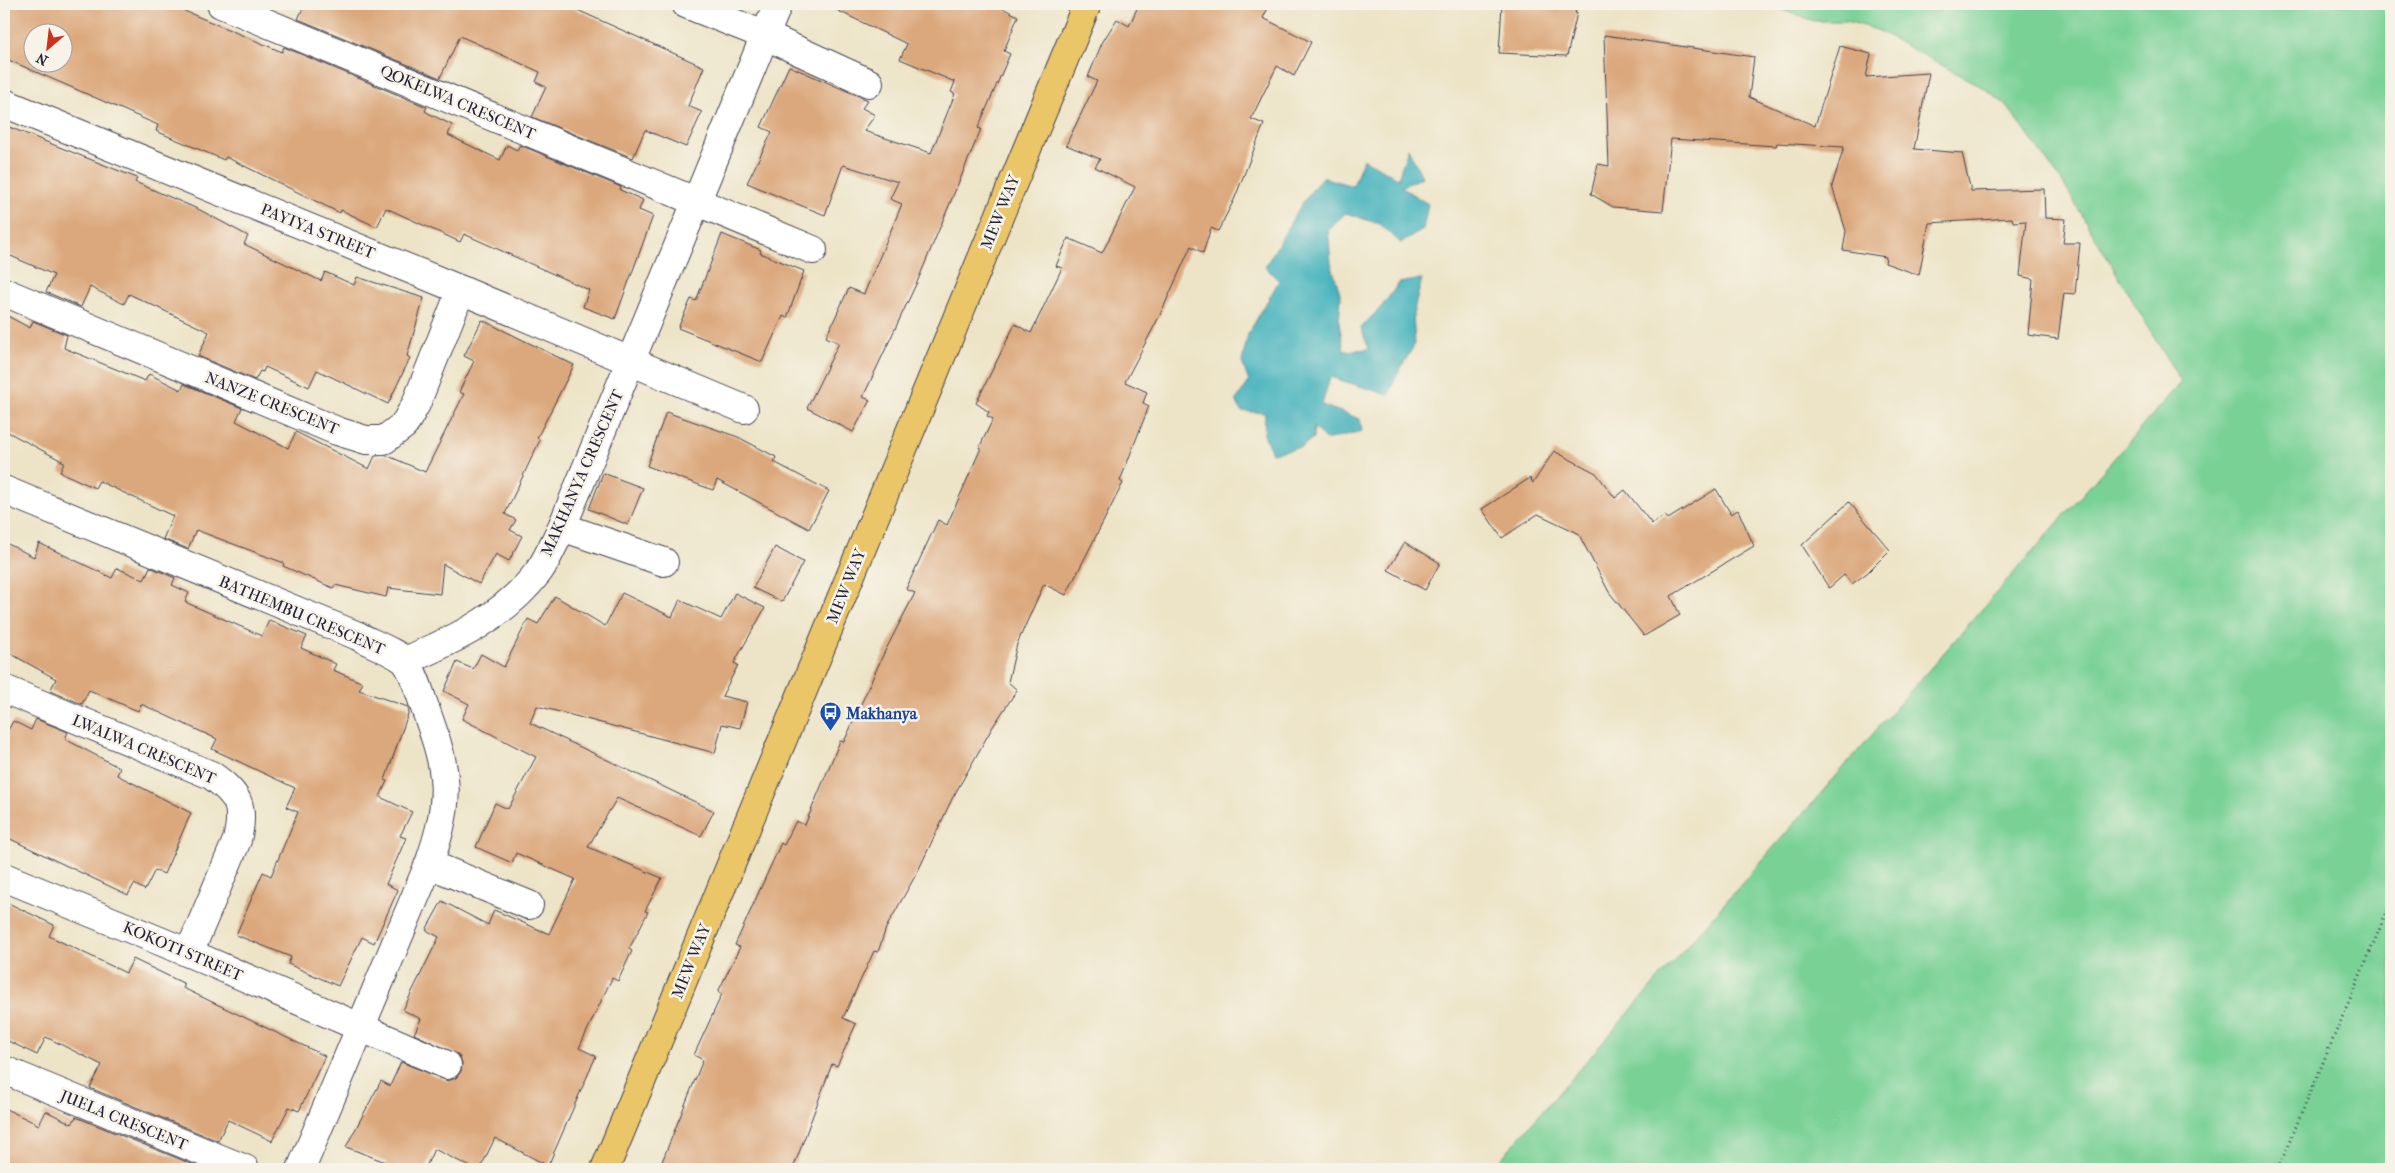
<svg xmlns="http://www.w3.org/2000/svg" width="2395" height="1173" font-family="'IM FELL French Canon',serif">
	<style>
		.green { fill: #79d196; stroke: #4e7a68 }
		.water { fill: #44b3bd; stroke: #336a7c }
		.building { fill: #dba77c; fill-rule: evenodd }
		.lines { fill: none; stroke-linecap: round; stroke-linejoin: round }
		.minor-casing { stroke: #403f50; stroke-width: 30 }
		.major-casing { stroke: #403f50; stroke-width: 30 }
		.path { stroke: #403f50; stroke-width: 3; stroke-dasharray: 1 4; stroke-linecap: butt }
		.minor { stroke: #fff; stroke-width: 28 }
		.major { stroke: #ebc669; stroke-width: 28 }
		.labels { text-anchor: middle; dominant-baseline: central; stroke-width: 5; stroke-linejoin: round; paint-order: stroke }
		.street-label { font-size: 16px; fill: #22223b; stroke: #f7f3e8 }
		.transit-label { font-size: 16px; font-weight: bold; fill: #164399; stroke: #f7f3e8; text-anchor: start }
	</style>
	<rect width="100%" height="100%" fill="#f7f3e8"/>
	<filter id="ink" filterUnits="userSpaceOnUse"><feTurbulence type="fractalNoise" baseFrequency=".02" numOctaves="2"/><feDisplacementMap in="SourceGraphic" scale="10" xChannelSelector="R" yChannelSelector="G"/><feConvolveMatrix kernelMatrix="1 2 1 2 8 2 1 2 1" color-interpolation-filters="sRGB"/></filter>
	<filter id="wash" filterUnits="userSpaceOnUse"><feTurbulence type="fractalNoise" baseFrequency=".0096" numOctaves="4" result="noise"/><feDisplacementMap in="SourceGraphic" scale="20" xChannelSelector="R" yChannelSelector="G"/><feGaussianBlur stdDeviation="1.12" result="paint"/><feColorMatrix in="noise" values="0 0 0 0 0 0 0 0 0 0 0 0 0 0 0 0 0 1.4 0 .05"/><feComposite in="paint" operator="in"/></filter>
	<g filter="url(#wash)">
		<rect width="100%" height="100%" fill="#ede4c7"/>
		<polygon class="green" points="1770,4 2391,4 2391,1169 1492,1169 2181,382 2063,183 2007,106 1984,88 1877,30 1847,21 1814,21 1783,10"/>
		<polygon class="water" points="1408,148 1422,177 1401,187 1428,204 1423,230 1401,243 1379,224 1346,213 1328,229 1331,263 1341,297 1339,322 1344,351 1369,349 1361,328 1382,306 1399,283 1422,279 1413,314 1415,344 1395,378 1389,395 1330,377 1322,405 1360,419 1362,431 1325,440 1314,427 1313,438 1302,447 1272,453 1264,435 1265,413 1241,411 1236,400 1249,382 1242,362 1248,334 1279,281 1265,267 1301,205 1322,177 1353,186 1363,159 1398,178"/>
		<g id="blocks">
			<g class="building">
				<path d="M4 4H168L282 52 284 47 427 107 425 111 428 113 452 125 448 135 500 160 507 145 517 150 520 145 621 187 620 190 643 200 639 210 653 216 615 319 583 307 589 290 464 234 460 242 386 208 377 227 341 210 340 213 226 157 224 160 156 131 158 125 4 58ZM32 32H62V62H32Z"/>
				<polygon points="305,4 564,4 704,67 688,106 702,112 686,147 645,130 633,158 532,117 546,87 536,82 540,72 460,36 440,78 298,19"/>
				<polygon points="824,4 994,4 1018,16 1004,51 1010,54 978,128 981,129 918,280 863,397 870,400 853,432 807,408 839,343 826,337 849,288 864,294 902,204 890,199 898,182 843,165 825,215 782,198 747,183 772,132 761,127 789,66 868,100 862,108 875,115 864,131 931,153 955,94 951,92 955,82 900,59 907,44"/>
				<polygon points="1139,4 1270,4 1263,18 1311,42 1294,76 1277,66 1251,119 1264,124 1234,200 1218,231 1211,228 1203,253 1191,246 1160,315 1125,382 1147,392 1143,403 1149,406 1120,481 1123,483 1066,595 1044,584 1017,644 1008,682 1017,690 992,728 952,799 918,871 886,928 878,952 874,951 843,1018 856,1024 837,1066 832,1064 793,1169 659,1169 703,1060 694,1055 722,994 718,992 740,947 735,945 781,843 784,845 796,821 805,825 840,741 844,742 883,655 915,593 906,589 938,520 947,525 981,448 979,448 993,419 987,416 989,412 976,403 1015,324 1031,333 1062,268 1056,266 1068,238 1102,253 1135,187 1095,167 1100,159 1066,145 1097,81 1088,77 1102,43 1117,19 1129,26"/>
				<polygon points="1502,4 1577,4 1575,13 1577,13 1567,56 1499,53"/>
				<polygon points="1604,35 1754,57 1749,97 1815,126 1840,46 1871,54 1866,77 1929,73 1914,149 1962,153 1971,191 2044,189 2045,218 2066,219 2063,243 2080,243 2075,294 2064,293 2058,339 2028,335 2033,279 2020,276 2026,221 2013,222 2012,218 1929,223 1919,275 1885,263 1886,257 1843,250 1846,231 1832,186 1844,147 1777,143 1776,146 1671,139 1663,211 1613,207 1591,194 1598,164 1609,166"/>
				<polygon points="4,125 137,178 135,182 200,210 248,236 244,244 321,281 325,272 354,285 357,277 424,298 407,356 410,358 388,404 317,370 309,387 265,367 263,372 260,371 255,380 198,356 209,332 129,294 124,304 90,287 81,307 46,292 54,275 4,253"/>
				<polygon points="722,234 761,250 760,253 804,271 787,318 783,316 762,362 678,328 691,299 696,301"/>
				<polygon points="4,314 30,328 33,321 67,335 64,348 145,381 149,374 181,390 184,384 242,408 236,421 288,448 296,432 369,469 375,456 386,455 425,472 464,394 459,392 474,361 464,356 482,320 574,365 537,438 540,440 505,514 516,520 510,530 522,536 509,561 496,554 479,584 443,564 440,594 388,588 386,597 335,585 333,588 283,566 284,563 196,530 188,549 163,539 173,516 99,481 95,488 60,472 64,462 4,430"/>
				<polygon points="666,412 738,437 776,457 774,462 829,491 809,529 717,480 713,490 647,466"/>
				<polygon points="1554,451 1596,473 1615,498 1625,490 1652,524 1665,515 1668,519 1716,489 1731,514 1738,510 1754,546 1671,596 1680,615 1644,636 1609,592 1578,533 1538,514 1502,538 1482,509 1530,478 1533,483"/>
				<polygon points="603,473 643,488 628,525 589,509"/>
				<polygon points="1849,502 1890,550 1867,573 1852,584 1844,575 1829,588 1802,545"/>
				<polygon points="4,542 34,557 39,543 112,578 117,568 144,580 150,567 175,578 172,585 189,593 185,602 262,636 269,620 307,636 301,648 336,664 333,670 363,683 359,690 408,707 409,711 385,780 387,781 380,797 412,812 400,836 406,838 386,884 398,890 374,943 362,937 338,986 288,964 291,957 236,935 263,872 271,876 298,812 286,807 295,788 212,749 217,739 141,704 138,711 89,690 82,704 50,691 56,679 4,650"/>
				<polygon points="1405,542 1440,563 1425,590 1388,570"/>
				<polygon points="775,547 803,562 782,602 753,588"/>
				<polygon points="622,593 672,617 680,600 721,619 735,593 765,608 734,663 738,665 722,696 747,702 740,728 722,724 715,753 537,706 530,723 714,811 701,836 617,798 588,847 662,878 645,911 648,912 629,949 632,951 618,981 612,978 579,1048 596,1056 548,1166 495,1138 480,1169 475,1169 434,1149 425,1169 385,1169 388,1163 346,1147 381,1081 390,1086 401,1062 448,1081 456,1078 461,1071 462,1063 459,1055 414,1034 421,1019 403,1010 439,937 426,930 442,901 488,925 494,910 549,934 575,879 516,853 512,863 476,847 495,803 508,809 536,757 462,719 469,704 444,691 457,662 473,669 481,654 504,667 528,619 538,624 555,596 605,626"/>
				<polygon points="36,719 68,732 65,739 120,768 117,775 191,813 164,874 155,870 145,890 134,884 128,895 4,836 4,738 13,721 31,730"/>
				<polygon points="4,901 54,925 49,936 126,973 133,959 185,984 183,988 325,1056 299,1111 289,1107 272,1141 228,1120 218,1141 90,1088 102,1065 46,1037 37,1055 4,1039"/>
				<polygon points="4,1108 39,1125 46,1111 72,1124 76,1117 204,1169 4,1169"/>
			</g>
		</g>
	</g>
	<g filter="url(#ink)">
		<use href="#blocks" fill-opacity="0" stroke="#403f50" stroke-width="1"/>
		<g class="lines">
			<defs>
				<g id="minor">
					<polyline points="221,4 813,250"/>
					<polyline points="686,4 764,35 869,83"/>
					<polyline points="4,103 461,290 744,409"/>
					<polyline points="4,292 337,431 366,440 384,440 404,425 416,404 461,290"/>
					<path d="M4 490 358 636C369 642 399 654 406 662 415 674 420 694 425 708 449 773 452 798 429 864L301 1169"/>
					<polyline points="562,527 664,562"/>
					<path d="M405 661C456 639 504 617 539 571 548 558 555 541 562 527L778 4"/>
					<path d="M4 689 211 775C239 795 245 806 237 840L189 953"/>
					<polyline points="429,864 529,905"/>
					<polyline points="4,877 189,953 447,1065"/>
					<polyline points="4,1070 245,1169"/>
				</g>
				<polyline id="major" points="605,1169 1087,4"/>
			</defs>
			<use href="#minor" class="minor-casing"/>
			<use href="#major" class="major-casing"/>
			<polyline class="path" points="2278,1169 2391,902"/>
			<use href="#minor" class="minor"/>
			<use href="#major" class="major"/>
		</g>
	</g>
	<defs>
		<symbol id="bus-pin" viewBox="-11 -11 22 30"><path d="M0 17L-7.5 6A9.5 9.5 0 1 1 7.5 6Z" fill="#1a4fb4" stroke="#f7f3e8"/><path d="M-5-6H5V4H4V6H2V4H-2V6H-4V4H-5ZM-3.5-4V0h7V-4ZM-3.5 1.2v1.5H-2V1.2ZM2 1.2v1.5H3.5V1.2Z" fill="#fff"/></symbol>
	</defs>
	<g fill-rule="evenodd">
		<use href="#bus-pin" x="818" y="700" width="25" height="34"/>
	</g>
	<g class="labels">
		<g class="street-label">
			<text transform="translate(458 102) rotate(23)">QOKELWA CRESCENT</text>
			<text transform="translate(1000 212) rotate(-68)">MEW WAY</text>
			<text transform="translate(318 231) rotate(22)">PAYIYA STREET</text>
			<text transform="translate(272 403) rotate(22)">NANZE CRESCENT</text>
			<text transform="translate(582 473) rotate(-66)">MAKHANYA CRESCENT</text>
			<text transform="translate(846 586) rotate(-68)">MEW WAY</text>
			<text transform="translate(302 615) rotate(23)">BATHEMBU CRESCENT</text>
			<text transform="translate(144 749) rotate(23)">LWALWA CRESCENT</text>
			<text transform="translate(183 951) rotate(23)">KOKOTI STREET</text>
			<text transform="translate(691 961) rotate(-68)">MEW WAY</text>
			<text transform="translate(124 1120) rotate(22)">JUELA CRESCENT</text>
		</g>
		<g class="transit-label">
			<text x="846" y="713">Makhanya</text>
		</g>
	</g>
	<rect width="2395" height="1173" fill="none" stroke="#f7f3e8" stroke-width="20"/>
	<g transform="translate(48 48) rotate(208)"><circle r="24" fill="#f7f3e8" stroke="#a29fa3"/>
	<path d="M0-4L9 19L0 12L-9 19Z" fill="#c8321e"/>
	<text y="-8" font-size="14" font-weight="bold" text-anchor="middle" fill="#22223b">N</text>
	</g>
</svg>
